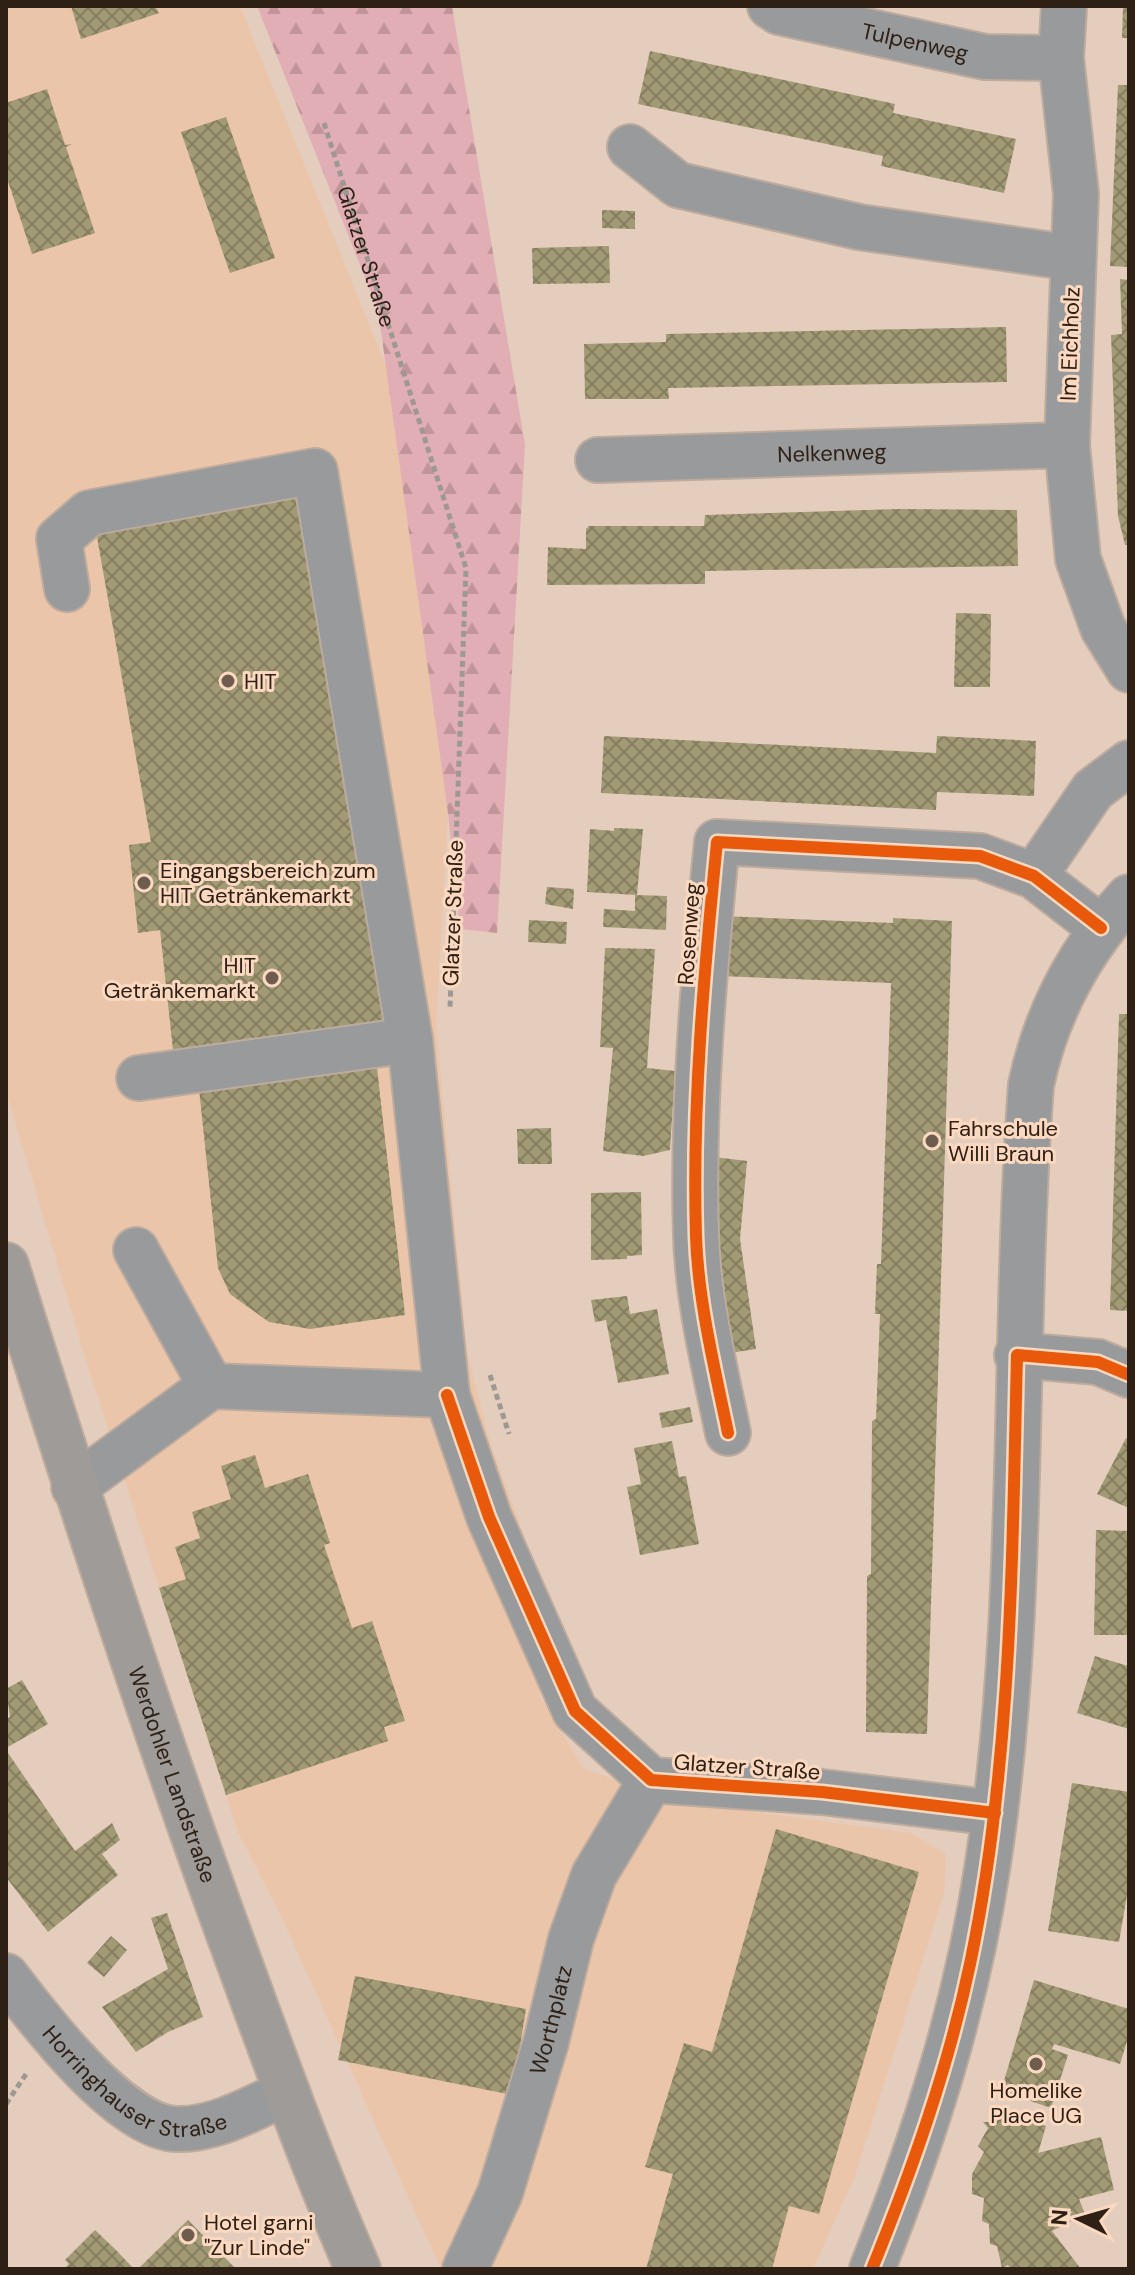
<svg xmlns="http://www.w3.org/2000/svg" width="1135" height="2275" font-family="'DM Sans',sans-serif">
	<style>
		.built { fill: #eac5aa }
		.forest { fill: url(#forest-firs) }
		.building { fill: url(#building-cross-hatch) }
		.lines { fill: none; stroke-linecap: round; stroke-linejoin: round }
		.minor-casing { stroke: #bdab9e; stroke-width: 48 }
		.major-casing { stroke: #bdab9e; stroke-width: 48 }
		.path { stroke: #9e9893; stroke-width: 5; stroke-dasharray: 6 4; stroke-linecap: butt }
		.minor { stroke: #989a9c; stroke-width: 44 }
		.major { stroke: #9e9b98; stroke-width: 44 }
		.cycleway-casing { stroke: #fbd9c1; stroke-width: 17 }
		.cycleway { stroke: #e8590c; stroke-width: 12 }
		.poi-dot { fill: #6e5d4f; stroke: #fbd9c1; stroke-width: 3 }
		.labels { text-anchor: middle; dominant-baseline: central; stroke-width: 6; stroke-linejoin: round; paint-order: stroke }
		.street-label { font-size: 22px; fill: #2f2015; stroke: #fbd9c1 }
		.poi-label { font-size: 22px; fill: #2f2015; stroke: #fbd9c1; text-anchor: start }
	</style>
	<defs>
		<pattern id="forest-firs" width="22" height="20" patternUnits="userSpaceOnUse" patternTransform="scale(2)"><rect width="22" height="20" fill="#e2aeb5"/><path d="M5 1l3.5 6h-7zM16 11l3.5 6h-7z" fill="#c2959b"/></pattern>
		<pattern id="building-cross-hatch" width="8" height="8" patternUnits="userSpaceOnUse" patternTransform="scale(2)"><rect width="8" height="8" fill="#a19a75"/><path d="M0 0l8 8M0 8l8-8" fill="none" stroke="#847d5f"/></pattern>
	</defs>
	<rect width="100%" height="100%" fill="#e4cdbc"/>
	<polygon class="built" points="6,6 240,6 386,366 448,813 436,1025 467,1352 490,1442 545,1594 539,1695 583,1768 673,1801 911,1833 946,1854 944,1893 855,2176 813,2269 441,2269 282,1918 238,1832 85,1357 6,1091"/>
	<polygon class="forest" points="257,6 452,6 525,445 497,933 460,929 448,813 378,310"/>
	<g class="building">
		<polygon points="71,6 155,6 159,13 81,39"/>
		<polygon points="1123,6 1129,6 1129,38 1122,38"/>
		<polygon points="650,51 895,104 893,113 1016,139 1004,193 881,166 883,156 638,104"/>
		<polygon points="1118,85 1129,85 1129,267 1110,266"/>
		<polygon points="47,89 65,145 72,144 66,147 95,233 32,254 6,175 6,103"/>
		<polygon points="226,117 275,258 230,273 181,132"/>
		<polygon points="602,210 635,211 635,229 602,228"/>
		<polygon points="609,246 610,283 533,284 532,248"/>
		<polygon points="1120,279 1129,280 1129,545 1125,545 1118,516 1111,335 1122,334"/>
		<polygon points="1006,327 1007,382 668,388 669,399 585,399 584,344 666,342 666,334"/>
		<polygon points="301,483 366,887 384,1025 173,1050 160,930 138,933 129,845 151,842 94,520"/>
		<polygon points="899,509 1017,510 1018,566 705,571 705,584 547,585 548,547 586,549 586,529 589,526 704,526 705,515"/>
		<polygon points="956,613 991,614 990,687 954,687"/>
		<polygon points="604,736 936,753 937,736 1036,741 1034,796 937,792 936,810 601,793"/>
		<polygon points="614,828 643,829 637,895 587,892 590,829 614,831"/>
		<polygon points="547,887 574,889 573,909 545,904"/>
		<polygon points="635,895 667,896 666,930 603,927 604,909 635,911"/>
		<polygon points="722,916 893,923 893,918 952,921 927,1734 866,1732 867,1576 871,1574 872,1421 876,1419 880,1314 875,1314 877,1264 881,1264 891,983 720,976"/>
		<polygon points="529,920 567,922 566,944 528,942"/>
		<polygon points="605,948 655,949 647,1068 675,1071 670,1150 643,1156 603,1151 613,1048 600,1047"/>
		<polygon points="1119,1014 1129,1014 1129,1311 1110,1310"/>
		<polygon points="377,1068 405,1315 310,1329 269,1322 230,1294 218,1268 199,1089"/>
		<polygon points="551,1128 552,1164 518,1164 517,1129"/>
		<polygon points="714,1157 747,1161 740,1239 756,1349 723,1354"/>
		<polygon points="641,1192 642,1255 627,1256 627,1259 591,1260 591,1193"/>
		<polygon points="627,1296 630,1314 657,1309 669,1374 618,1383 606,1320 595,1322 591,1300"/>
		<polygon points="690,1407 693,1422 662,1428 659,1413"/>
		<polygon points="1126,1438 1129,1440 1129,1508 1097,1494"/>
		<polygon points="672,1441 679,1477 686,1476 699,1544 640,1555 627,1487 641,1484 634,1448"/>
		<polygon points="255,1455 265,1488 308,1474 330,1543 324,1545 352,1628 372,1621 405,1721 384,1727 388,1741 226,1795 159,1588 186,1579 175,1547 200,1538 192,1512 231,1499 221,1466"/>
		<polygon points="1096,1530 1129,1531 1129,1635 1094,1635"/>
		<polygon points="1095,1656 1128,1666 1129,1729 1077,1713"/>
		<polygon points="22,1680 48,1724 6,1748 6,1719 10,1717 6,1689"/>
		<polygon points="6,1750 75,1851 112,1823 120,1840 102,1854 118,1875 48,1932 6,1877"/>
		<polygon points="1072,1783 1129,1792 1129,1883 1119,1942 1048,1931"/>
		<polygon points="776,1829 919,1872 819,2214 789,2206 772,2269 646,2269 673,2174 645,2167 684,2043 712,2052"/>
		<polygon points="167,1913 203,2017 168,2032 136,2052 102,2007 168,1969 151,1918"/>
		<polygon points="111,1936 127,1950 104,1977 87,1963"/>
		<polygon points="355,1976 526,2009 512,2095 338,2060"/>
		<polygon points="1034,1980 1129,2009 1129,2035 1120,2064 1054,2044 1052,2049 1068,2055 1051,2108 1001,2091"/>
		<polygon points="996,2108 1046,2126 1038,2153 1101,2137 1114,2190 1079,2199 1085,2214 1052,2231 1081,2269 1011,2269 1008,2265 1002,2268 997,2246 990,2244 989,2224 982,2221 984,2198 972,2194 972,2174 984,2152 978,2146 988,2128 983,2122 991,2122"/>
		<polygon points="188,2220 218,2251 236,2269 140,2267"/>
		<polygon points="95,2230 116,2250 134,2269 64,2269 69,2264 65,2260"/>
	</g>
	<g class="lines">
		<defs>
			<g id="minor">
				<path id="s2" d="M770 6 779 12 985 57 1061 58"/>
				<polyline points="1064,6 1061,58 1076,194 1067,445 1078,559 1103,628 1129,670"/>
				<polyline points="630,147 678,185 859,227 1073,258"/>
				<path id="s3" d="M598 460 1067 445"/>
				<polyline points="67,589 59,539 89,513 315,471 410,1040 447,1395 211,1386 136,1250"/>
				<polyline points="1034,876 1093,790 1129,763"/>
				<polyline points="139,1078 410,1040"/>
				<polyline points="1017,1355 1098,1362 1129,1375"/>
				<polyline points="447,1395 489,1517 575,1711 651,1780 822,1792 995,1813"/>
				<path d="M728 1433C715 1369 698 1301 696 1236 692 1105 704 972 717 842L980 856 1034 876 1101 928"/>
				<polyline points="74,1487 211,1386"/>
				<path id="s4" d="M6 1976C37 2017 122 2129 177 2129 215 2130 253 2108 287 2092"/>
				<path id="s5" d="M465 2269 500 2193 546 2042 571 1939 594 1875 651 1780"/>
				<path d="M872 2269C925 2137 967 2004 988 1863 1027 1609 1012 1342 1031 1085 1046 1014 1080 950 1129 897"/>
			</g>
			<g id="major">
				<path id="s6" d="M6 1265C80 1502 156 1737 242 1970 279 2071 315 2171 358 2269"/>
			</g>
		</defs>
		<use href="#minor" class="minor-casing"/>
		<use href="#major" class="major-casing"/>
		<g class="path">
			<path id="s1" d="M324 123 466 568 450 1007"/>
			<polyline points="490,1375 509,1434"/>
			<polyline points="6,2104 28,2071"/>
		</g>
		<use href="#minor" class="minor"/>
		<use href="#major" class="major"/>
		<defs>
			<g id="cycleway">
				<polyline points="447,1395 489,1517 575,1711 651,1780 822,1792 995,1813"/>
				<path d="M728 1433C715 1369 698 1301 696 1236 692 1105 704 972 717 842L980 856 1034 876 1101 928"/>
				<path d="M872 2269C912 2170 948 2069 970 1964 1012 1764 1012 1558 1017 1355L1098 1362 1129 1375"/>
			</g>
		</defs>
		<use href="#cycleway" class="cycleway-casing"/>
		<use href="#cycleway" class="cycleway"/>
	</g>
	<g class="poi-dot">
		<circle cx="228" cy="681" r="8"/>
		<circle cx="144" cy="883" r="8"/>
		<circle cx="272" cy="978" r="8"/>
		<circle cx="932" cy="1141" r="8"/>
		<circle cx="1036" cy="2064" r="8"/>
		<circle cx="188" cy="2235" r="8"/>
	</g>
	<g class="labels">
		<g class="street-label">
			<text stroke="none"><textPath href="#s2" startOffset="150">Tulpenweg</textPath></text>
			<text stroke="none"><textPath href="#s1" startOffset="140">Glatzer Straße</textPath></text>
			<text transform="translate(1070 344) rotate(-88)">Im Eichholz</text>
			<text stroke="none"><textPath href="#s3" startOffset="234">Nelkenweg</textPath></text>
			<text transform="translate(453 913) rotate(-88)">Glatzer Straße</text>
			<text transform="translate(689 934) rotate(-86)">Rosenweg</text>
			<text transform="translate(747 1767) rotate(4)">Glatzer Straße</text>
			<text stroke="none"><textPath href="#s6" startOffset="536">Werdohler Landstraße</textPath></text>
			<text stroke="none"><textPath href="#s5" startOffset="264">Worthplatz</textPath></text>
			<text stroke="none"><textPath href="#s4" startOffset="176">Horringhauser Straße</textPath></text>
		</g>
		<g class="poi-label">
			<text x="244" y="681">HIT</text>
			<text x="160" y="870">Eingangsbereich zum<tspan x="160" dy="25">HIT Getränkemarkt</tspan></text>
			<text x="256" y="965" text-anchor="end">HIT<tspan x="256" dy="25">Getränkemarkt</tspan></text>
			<text x="948" y="1128">Fahrschule<tspan x="948" dy="25">Willi Braun</tspan></text>
			<text x="1036" y="2090" text-anchor="middle">Homelike<tspan x="1036" dy="25">Place UG</tspan></text>
			<text x="204" y="2222">Hotel garni<tspan x="204" dy="25">"Zur Linde"</tspan></text>
		</g>
	</g>
	<rect width="1135" height="2275" fill="none" stroke="#2f2015" stroke-width="16"/>
	<g transform="translate(1079 2219) rotate(275)" stroke="#fbd9c1" stroke-width="6" paint-order="stroke">
	<path d="M0-6L14 30L0 20L-14 30Z" fill="#2f2015"/>
	<text y="-12" font-size="22" font-weight="bold" text-anchor="middle" fill="#2f2015">N</text>
	</g>
</svg>
